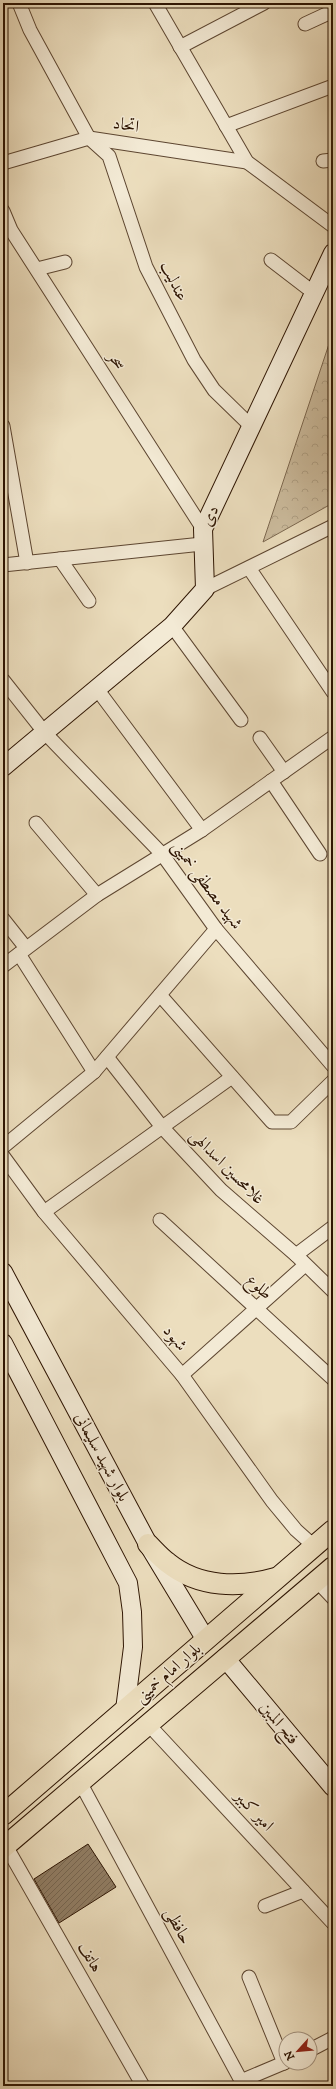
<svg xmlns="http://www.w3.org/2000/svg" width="336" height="2089" font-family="'IM FELL DW Pica',Amiri,serif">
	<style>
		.forest { fill: url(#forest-crowns); stroke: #7c6850 }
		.building { fill: url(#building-hatch); stroke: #2d1402 }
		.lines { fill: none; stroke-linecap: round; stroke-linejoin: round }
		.street-casing { stroke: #5d4631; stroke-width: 15 }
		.secondary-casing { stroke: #2d1402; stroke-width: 20 }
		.primary-casing { stroke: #2d1402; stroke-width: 22 }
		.street { stroke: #f3ead5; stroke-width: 13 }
		.secondary { stroke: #f3ead5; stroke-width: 18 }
		.primary { stroke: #ecdebe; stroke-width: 20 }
		.labels { text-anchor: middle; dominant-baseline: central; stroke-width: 3; stroke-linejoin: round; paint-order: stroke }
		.street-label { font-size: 17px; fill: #2d1402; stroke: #f3ead5 }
	</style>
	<defs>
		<pattern id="forest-crowns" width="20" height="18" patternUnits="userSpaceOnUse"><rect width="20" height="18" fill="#ccbc9e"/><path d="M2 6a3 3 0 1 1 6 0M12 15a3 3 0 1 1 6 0" fill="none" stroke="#b0a186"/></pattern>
		<pattern id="building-hatch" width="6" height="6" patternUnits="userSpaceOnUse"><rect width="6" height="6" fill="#907d64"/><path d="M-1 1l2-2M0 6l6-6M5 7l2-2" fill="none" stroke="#766550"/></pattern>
	</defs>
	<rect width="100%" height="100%" fill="#ecdebe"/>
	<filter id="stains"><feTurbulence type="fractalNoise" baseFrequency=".005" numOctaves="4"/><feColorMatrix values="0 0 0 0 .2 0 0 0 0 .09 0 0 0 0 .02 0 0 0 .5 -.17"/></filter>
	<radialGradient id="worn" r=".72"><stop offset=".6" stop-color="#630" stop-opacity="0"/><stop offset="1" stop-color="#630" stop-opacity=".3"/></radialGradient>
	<polygon class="forest" points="333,332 333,503 263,542"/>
	<polygon class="building" points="88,1844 116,1887 59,1923 34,1879"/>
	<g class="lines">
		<defs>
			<g id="street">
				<polyline points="19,3 30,30 89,138 109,156 146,267 194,360 214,390 251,426"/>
				<polyline points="155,3 247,162 333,226"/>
				<polyline points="305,24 333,11"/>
				<polyline points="180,47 264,3"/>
				<polyline points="226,126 333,86"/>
				<polyline points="323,161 333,160"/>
				<polyline points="3,163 89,138 247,162"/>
				<polyline points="3,211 11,230 203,529"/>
				<polyline points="271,260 314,293"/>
				<polyline points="37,269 65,262"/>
				<polyline points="3,426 27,563"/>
				<polyline points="60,559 89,601"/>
				<polyline points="3,565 202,544"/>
				<polyline points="249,568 333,692"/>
				<polyline points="205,589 333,526"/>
				<polyline points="172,626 241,720"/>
				<polyline points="3,680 45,733 162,854 216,929 333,1066"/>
				<polyline points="97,689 202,830"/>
				<polyline points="260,738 284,772"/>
				<polyline points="271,781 320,854"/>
				<polyline points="36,823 97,895"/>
				<polyline points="3,919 26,948"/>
				<polyline points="19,954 94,1072"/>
				<polyline points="3,966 97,895 202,830 333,737"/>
				<polyline points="160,995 272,1122 291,1122 333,1081"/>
				<polyline points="107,1057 162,1127 221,1190 296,1255 333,1291"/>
				<polyline points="3,1147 94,1072 216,929"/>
				<polyline points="3,1156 44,1212 182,1375 272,1501 296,1530 315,1547"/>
				<polyline points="44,1212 232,1077"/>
				<polyline points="160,1220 333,1379"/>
				<polyline points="296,1255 333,1227"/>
				<polyline points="182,1375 305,1265"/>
				<polyline points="317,1581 333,1598"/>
				<polyline points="148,1724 333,1923"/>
				<polyline points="80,1782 244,2086"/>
				<polyline points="6,1846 143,2086"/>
				<polyline points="265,1906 303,1891"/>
				<polyline points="249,1977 284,2063"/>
				<polyline points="310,2050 333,2038"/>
				<polyline points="241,2081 286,2062"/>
			</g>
			<g id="secondary">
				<polyline points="3,767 172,626 205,589 203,529 333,253"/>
				<polyline points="3,1272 148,1544 206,1640"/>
				<polyline points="3,1343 128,1583 132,1612 133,1647 125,1710"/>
				<polyline points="225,1658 333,1787"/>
			</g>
			<g id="primary">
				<path d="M148 1544C155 1551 161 1558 168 1563 199 1588 240 1588 275 1578"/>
				<polyline points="3,1815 333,1530"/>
				<polyline points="3,1848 333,1567"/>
			</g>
		</defs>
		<use href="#street" class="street-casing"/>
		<use href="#secondary" class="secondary-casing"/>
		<use href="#primary" class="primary-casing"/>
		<use href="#street" class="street"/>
		<use href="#secondary" class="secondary"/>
		<use href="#primary" class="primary"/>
	</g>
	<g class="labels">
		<g class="street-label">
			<text transform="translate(126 125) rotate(9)">اتحاد</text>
			<text transform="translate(174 281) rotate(64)">عندلیب</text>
			<text transform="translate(117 361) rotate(57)">سحر</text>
			<text transform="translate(210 516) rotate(-67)">دی</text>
			<text transform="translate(207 885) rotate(53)">شهید مصطفی خمینی</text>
			<text transform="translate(227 1167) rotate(45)">غلامحسین اسدالهی</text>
			<text transform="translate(259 1287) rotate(43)">طلوع</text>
			<text transform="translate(175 1338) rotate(50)">شهود</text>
			<text transform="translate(102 1457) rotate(62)">بلوار شهید سلیمانی</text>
			<text transform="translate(168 1673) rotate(-41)">بلوار امام خمینی</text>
			<text transform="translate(279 1723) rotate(50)">فتح المبین</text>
			<text transform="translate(254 1811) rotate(47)">امیر کبیر</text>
			<text transform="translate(178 1926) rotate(62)">حافظی</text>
			<text transform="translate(90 1957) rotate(60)">هاتف</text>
		</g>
	</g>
	<rect width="336" height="2089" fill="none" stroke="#ecdebe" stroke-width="16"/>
	<rect x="4" y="4" width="328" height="2081" fill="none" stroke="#2d1402" stroke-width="2"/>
	<rect x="8" y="8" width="320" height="2073" fill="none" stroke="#2d1402"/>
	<g transform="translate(298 2051) rotate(243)"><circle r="19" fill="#f3ead5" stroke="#a49481"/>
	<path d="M0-3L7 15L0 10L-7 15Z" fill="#8f2418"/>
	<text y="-6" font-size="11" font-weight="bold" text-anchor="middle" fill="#2d1402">N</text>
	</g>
	<rect width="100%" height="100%" filter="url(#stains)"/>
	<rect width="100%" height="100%" fill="url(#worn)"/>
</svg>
